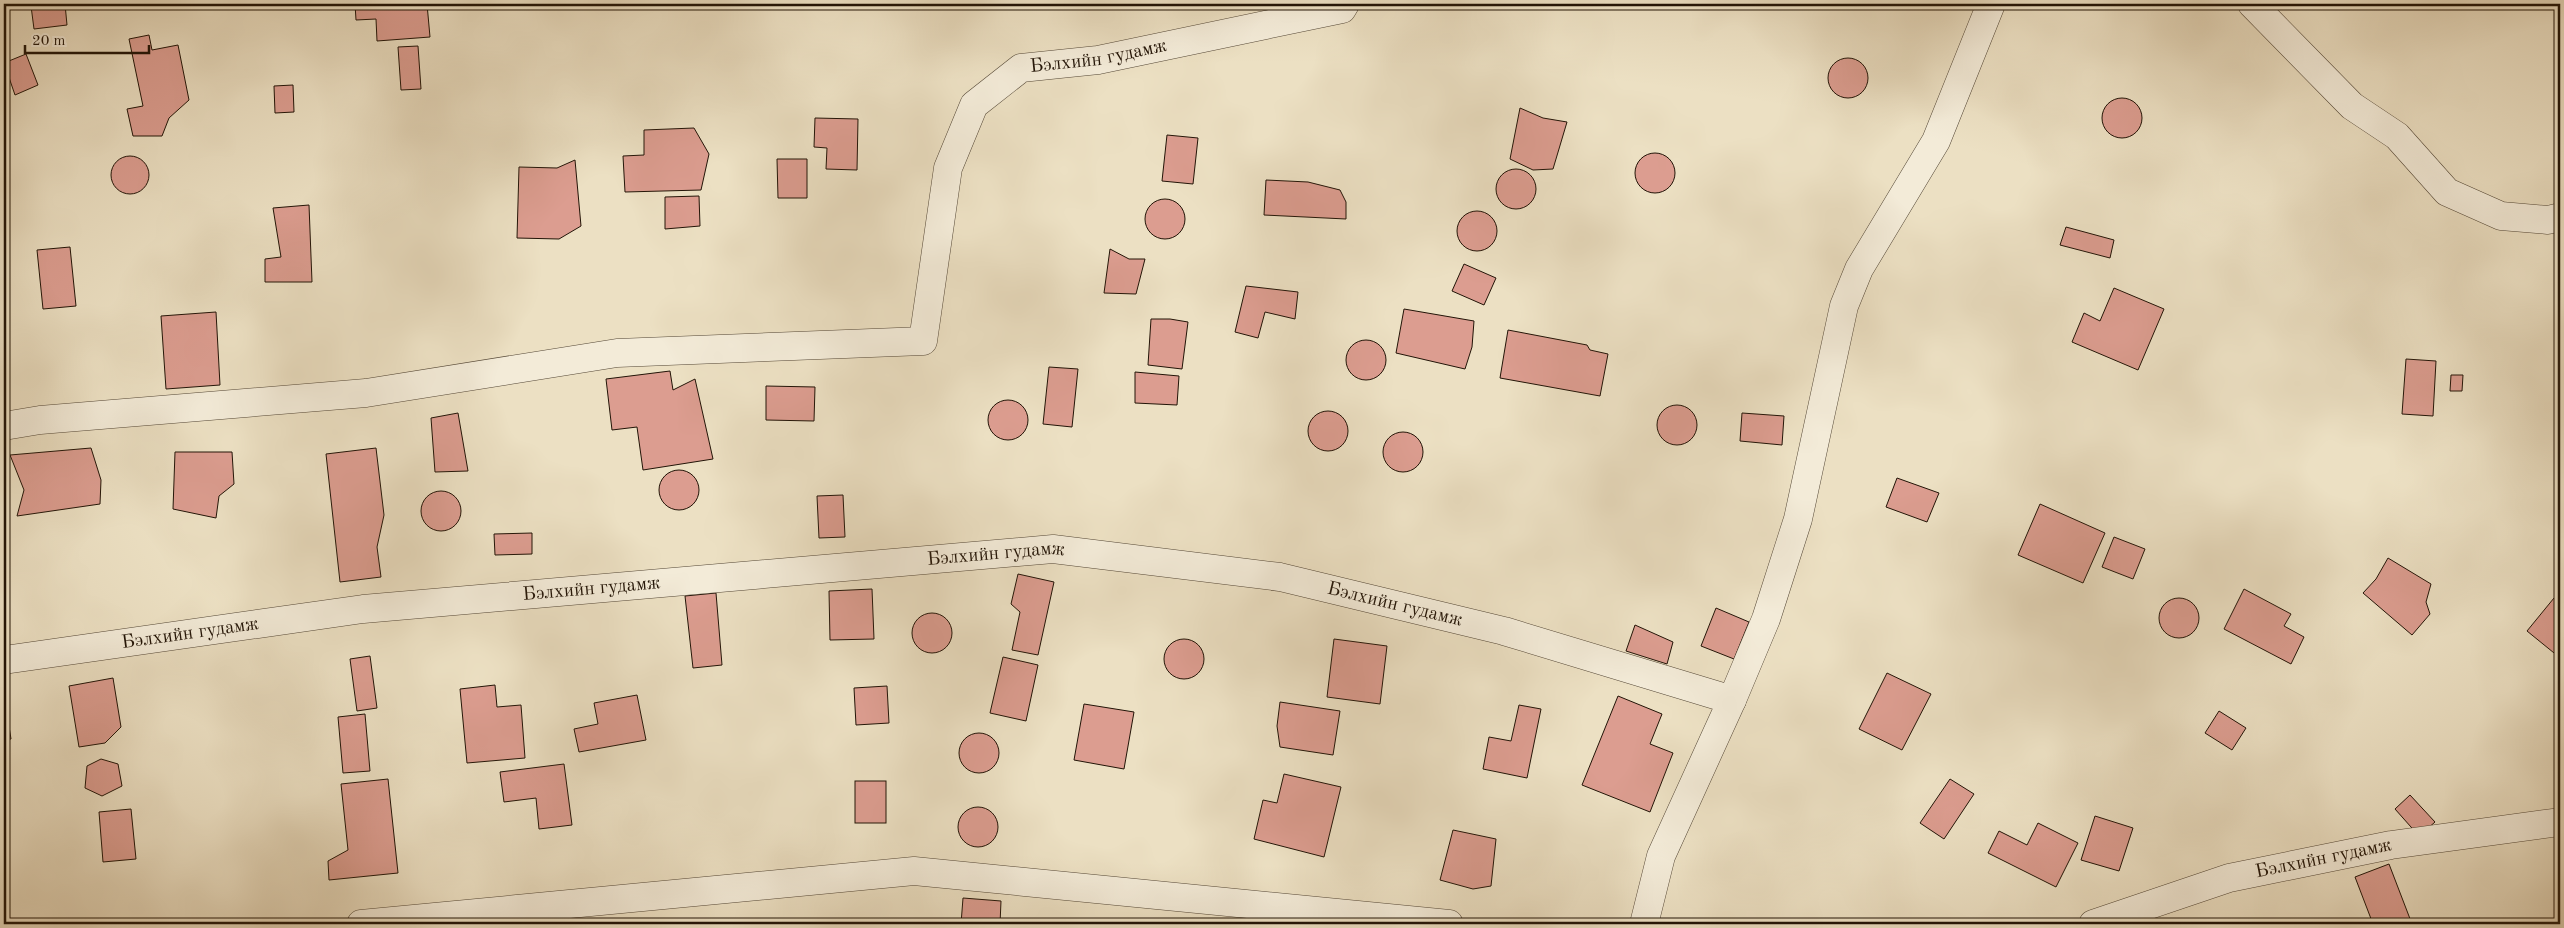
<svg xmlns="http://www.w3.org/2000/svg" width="2564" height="928" font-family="'Old Standard TT',serif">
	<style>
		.building { fill: #dc9d90; stroke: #221407 }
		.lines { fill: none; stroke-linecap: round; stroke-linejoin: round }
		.minor-casing { stroke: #544736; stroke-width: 29 }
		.minor { stroke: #f3ebd8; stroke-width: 28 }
		.labels { text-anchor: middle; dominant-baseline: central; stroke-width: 4.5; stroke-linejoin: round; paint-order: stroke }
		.street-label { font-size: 19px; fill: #221407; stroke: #f3ebd8 }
	</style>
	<rect width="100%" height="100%" fill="#ece0c3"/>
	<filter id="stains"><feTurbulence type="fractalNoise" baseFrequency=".004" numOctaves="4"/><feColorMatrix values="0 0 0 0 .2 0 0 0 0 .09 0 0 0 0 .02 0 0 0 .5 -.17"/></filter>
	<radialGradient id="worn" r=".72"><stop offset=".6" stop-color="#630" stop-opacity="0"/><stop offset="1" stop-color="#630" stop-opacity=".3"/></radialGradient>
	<g class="building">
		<polygon points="65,4 67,25 34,29 31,6"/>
		<polygon points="355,4 427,4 430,37 377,41 376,19 356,20"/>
		<polygon points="149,35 152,50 178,45 189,100 169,118 162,136 133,136 127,109 143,106 129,39"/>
		<polygon points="418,46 421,89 401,90 398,47"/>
		<polygon points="26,54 38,85 15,95 4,63"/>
		<circle cx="1848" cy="78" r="20"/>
		<polygon points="293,85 294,112 275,113 274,86"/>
		<circle cx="2122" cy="118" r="20"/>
		<polygon points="1520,108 1543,118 1567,122 1553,169 1533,170 1510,159"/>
		<polygon points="815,118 858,119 857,170 826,169 827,148 814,147"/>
		<polygon points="694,128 709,154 701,190 625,192 623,156 644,155 644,130"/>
		<polygon points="1167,135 1198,138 1193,184 1162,181"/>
		<circle cx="1655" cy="173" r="20"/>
		<circle cx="130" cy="175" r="19"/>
		<polygon points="777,159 807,159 807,198 778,198"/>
		<polygon points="575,160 581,226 559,239 517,238 519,167 557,168"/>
		<circle cx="1516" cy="189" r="20"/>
		<polygon points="1266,180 1308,182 1340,190 1346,202 1346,219 1264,215"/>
		<polygon points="699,196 700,226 665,229 665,197"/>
		<circle cx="1165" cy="219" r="20"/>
		<polygon points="309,205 312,282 265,282 265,259 281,257 273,208"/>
		<circle cx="1477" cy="231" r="20"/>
		<polygon points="2066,227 2114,240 2110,258 2060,245"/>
		<polygon points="70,247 76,306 43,309 37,250"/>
		<polygon points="1110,249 1129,259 1145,259 1136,294 1104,293"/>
		<polygon points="1464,264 1496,278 1484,305 1452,291"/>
		<polygon points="1246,286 1298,292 1295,319 1265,312 1258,338 1235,332"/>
		<polygon points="2114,288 2164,309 2138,370 2072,342 2084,313 2100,321"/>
		<polygon points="1404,309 1474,321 1472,347 1465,369 1396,353"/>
		<polygon points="216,312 220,385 166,389 161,316"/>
		<polygon points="1151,319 1170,319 1188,322 1182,369 1148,365"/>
		<polygon points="1508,330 1587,345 1590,350 1608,354 1600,396 1500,378"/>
		<circle cx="1366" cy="360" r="20"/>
		<polygon points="2406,359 2436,361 2433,416 2402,414"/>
		<polygon points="1049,367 1078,369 1072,427 1043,424"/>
		<polygon points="670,371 673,390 695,379 713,459 643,470 637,427 612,430 606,379"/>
		<polygon points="1135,372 1179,376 1177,405 1135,403"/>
		<polygon points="2451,375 2463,375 2462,391 2450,391"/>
		<polygon points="766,386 815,387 814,421 766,420"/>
		<circle cx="1008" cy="420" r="20"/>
		<circle cx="1677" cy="425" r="20"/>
		<circle cx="1328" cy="431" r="20"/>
		<polygon points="458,413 468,471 435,472 431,418"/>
		<polygon points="1742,413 1784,416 1782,445 1740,441"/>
		<circle cx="1403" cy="452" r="20"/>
		<polygon points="91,448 101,480 100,504 17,516 24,490 10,455"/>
		<polygon points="376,448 384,515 377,547 381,577 340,582 326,454"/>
		<polygon points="175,452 232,452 234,484 219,496 216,518 173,509"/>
		<circle cx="679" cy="490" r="20"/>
		<polygon points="1897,478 1939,493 1927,522 1886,507"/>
		<circle cx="441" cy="511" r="20"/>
		<polygon points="843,495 845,537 819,538 817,496"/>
		<polygon points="2040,504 2105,533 2083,583 2018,555"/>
		<polygon points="532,533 532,554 495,555 494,534"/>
		<polygon points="2114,537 2145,549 2133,579 2102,567"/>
		<polygon points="2388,558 2431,584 2426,602 2430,614 2412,635 2363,593 2376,579"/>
		<polygon points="1018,574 1054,582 1038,655 1012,650 1020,612 1011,604"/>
		<polygon points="872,589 874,639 830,640 829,591"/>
		<polygon points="2244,589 2291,614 2284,626 2304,637 2291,664 2224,629"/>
		<polygon points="716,593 722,665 693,668 685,596"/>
		<polygon points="2554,598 2560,603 2559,657 2527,631"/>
		<circle cx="2179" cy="618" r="20"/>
		<polygon points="1716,608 1749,622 1734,659 1701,646"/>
		<circle cx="932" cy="633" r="20"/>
		<polygon points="1635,625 1673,642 1667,664 1626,651"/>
		<polygon points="1334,639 1387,646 1380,704 1327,697"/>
		<circle cx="1184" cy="659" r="20"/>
		<polygon points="370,656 377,708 357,711 350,659"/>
		<polygon points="1003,657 1038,665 1026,721 990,713"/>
		<polygon points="1887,673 1931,694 1902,750 1859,729"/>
		<polygon points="113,678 121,727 105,743 79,747 69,686"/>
		<polygon points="495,685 497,707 521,705 525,758 467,763 460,689"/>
		<polygon points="887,686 889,723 856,725 854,688"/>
		<polygon points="4,695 11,739 4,740"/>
		<polygon points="637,695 646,740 579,752 574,729 598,724 594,703"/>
		<polygon points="1618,696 1662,714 1650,744 1673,753 1650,812 1582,785"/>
		<polygon points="1280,702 1340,711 1333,755 1280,747 1277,726"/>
		<polygon points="1084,704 1134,712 1124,769 1074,760"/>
		<polygon points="1519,705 1541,709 1527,778 1483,769 1489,737 1511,741"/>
		<polygon points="2219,711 2246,728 2232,750 2205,733"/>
		<polygon points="365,714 370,771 343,773 338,717"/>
		<circle cx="979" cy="753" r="20"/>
		<polygon points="101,759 118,764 122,786 102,796 85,788 87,766"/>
		<polygon points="564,764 572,825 539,829 536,798 504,802 500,772"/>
		<polygon points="1284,774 1341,787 1324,857 1254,839 1263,800 1277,803"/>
		<polygon points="388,779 398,873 329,880 328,861 348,850 341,784"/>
		<polygon points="1950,779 1974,794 1944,839 1920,823"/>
		<rect x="855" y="781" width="31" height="42"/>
		<polygon points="2410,795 2435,822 2419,836 2395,809"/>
		<circle cx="978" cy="827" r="20"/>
		<polygon points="131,809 136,859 103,862 99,812"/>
		<polygon points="2095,816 2133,828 2119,871 2081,860"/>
		<polygon points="2038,823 2078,843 2056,887 1988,853 1999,831 2027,845"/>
		<polygon points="1453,830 1496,839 1491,886 1473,889 1440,880"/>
		<polygon points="2389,864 2412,924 2373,924 2355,877"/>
		<polygon points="963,898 1001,901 1000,924 961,924"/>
	</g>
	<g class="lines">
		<defs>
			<g id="minor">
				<polyline points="2252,4 2352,106 2397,136 2447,192 2501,216 2548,220 2560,217"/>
				<path id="s1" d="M4 426 40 420 366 393 617 353 923 341 948 168 974 105 1021 68 1098 60 1342 9 1345 4"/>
				<path id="s2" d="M4 660 363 609 1053 549 1280 577 1504 631 1732 700 1661 856 1644 924"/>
				<polyline points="1732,700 1766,619 1798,519 1844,306 1859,269 1936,141 1991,4"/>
				<polyline points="361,924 914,871 1449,924"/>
				<path id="s3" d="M2093 924 2229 878 2391 845 2560 822"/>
			</g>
		</defs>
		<use href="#minor" class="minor-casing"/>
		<use href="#minor" class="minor"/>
	</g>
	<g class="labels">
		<g class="street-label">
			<text stroke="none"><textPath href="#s1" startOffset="1305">Бэлхийн гудамж</textPath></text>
			<text stroke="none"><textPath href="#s2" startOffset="998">Бэлхийн гудамж</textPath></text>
			<text stroke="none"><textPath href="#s2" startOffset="592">Бэлхийн гудамж</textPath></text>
			<text stroke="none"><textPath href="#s2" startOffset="1402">Бэлхийн гудамж</textPath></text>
			<text stroke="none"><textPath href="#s2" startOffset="188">Бэлхийн гудамж</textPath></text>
			<text stroke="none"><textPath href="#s3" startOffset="240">Бэлхийн гудамж</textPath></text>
		</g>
	</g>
	<rect width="2564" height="928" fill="none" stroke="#ece0c3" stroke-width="20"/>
	<rect x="5" y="5" width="2554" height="918" fill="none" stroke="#221407" stroke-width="2.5"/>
	<rect x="10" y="10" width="2544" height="908" fill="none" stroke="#221407"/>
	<path d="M25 45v8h124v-8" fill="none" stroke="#221407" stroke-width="2.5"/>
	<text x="32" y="45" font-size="15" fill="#221407" stroke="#f3ebd8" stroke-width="4" paint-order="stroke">20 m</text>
	<rect width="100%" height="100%" filter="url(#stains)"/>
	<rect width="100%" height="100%" fill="url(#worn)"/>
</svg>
